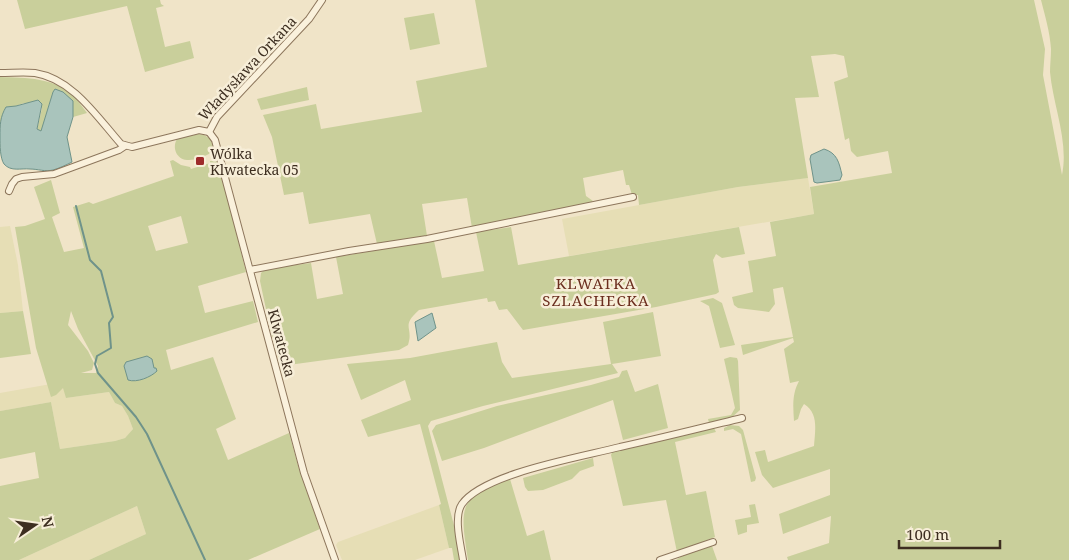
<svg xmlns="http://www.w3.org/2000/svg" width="1069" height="560" font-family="'Noto Serif',serif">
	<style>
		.farmland { fill: #e6deb5 }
		.green { fill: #c9cf9b; fill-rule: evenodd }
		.water { fill: #a9c4bc; stroke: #6f938a }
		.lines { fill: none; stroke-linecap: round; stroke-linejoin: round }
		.stream { stroke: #6f938a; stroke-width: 2 }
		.minor-casing { stroke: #8d765c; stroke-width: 8 }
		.minor { stroke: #faf1dc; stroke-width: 6 }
		.poi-dot { fill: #9e2a2b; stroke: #f7eed8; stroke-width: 2 }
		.labels { text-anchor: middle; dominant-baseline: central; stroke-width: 5; stroke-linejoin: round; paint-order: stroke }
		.street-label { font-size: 14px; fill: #3d2e20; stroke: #f7eed8 }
		.poi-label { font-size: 14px; fill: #3d2e20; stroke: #f7eed8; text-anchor: start }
		.neighbourhood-label { font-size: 15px; letter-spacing: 1px; fill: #6b2e1e; stroke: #f7eed8 }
	</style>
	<rect width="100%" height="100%" fill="#f0e4c8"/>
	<g class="farmland">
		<polygon points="808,178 814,214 569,256 562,219 738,187"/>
		<polygon points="10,226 18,265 23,311 0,313 0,227"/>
		<polygon points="68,381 66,398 109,392 115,403 122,406 128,416 133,429 125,438 115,441 60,449 51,402 0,411 0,393"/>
		<polygon points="439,505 449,548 415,560 342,560 336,545 338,542"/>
		<polygon points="137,506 146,534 89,560 19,560"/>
	</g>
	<g class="green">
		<polygon points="17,0 160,0 161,4 164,6 156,8 165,47 190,41 194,58 145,72 127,6 25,29"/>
		<path d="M475 0H1034L1045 49 1043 75 1062 175C1069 141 1053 106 1050 72 1050 65 1051 57 1051 49 1050 32 1045 16 1041 0H1069V560H788L787 557 829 543 831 516 783 534 779 514 830 495V469L773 488 762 475 755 452 765 450 768 462 814 446C815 431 819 413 804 404L801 409 798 419 794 421C793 406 792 394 799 381L790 383 784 349 794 342 793 338 743 355 741 345 793 337 783 287 773 289 775 304 769 312 738 308 734 305 732 297 753 292 748 261 776 256 770 222 814 214 810 187 892 173 888 151 857 157 851 151 849 138 845 140 834 82 848 77 844 56 835 54 811 56 819 97 795 98 808 178 738 187 639 205 638 195H632L629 185H626L623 170 583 178 586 196 593 201 588 205 472 228 467 198 422 204 427 236 377 244 370 214 309 224 303 192 284 195 272 137 263 115 316 104 321 129 422 112 416 81 487 67Z"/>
		<polygon points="434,13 440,44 410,50 404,18"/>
		<path d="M0 77C26 78 55 77 75 97 79 102 83 108 87 113L73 117V101L53 92 41 132 37 130 42 108 24 103 16 106 0 124Z"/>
		<polygon points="307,87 309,100 261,110 257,99"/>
		<path d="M199 134 204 135 211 139 214 151C208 155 195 161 187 160 176 159 172 147 177 139Z"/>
		<path d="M173 160 181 165 190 167 191 169 210 163V161H217L219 163 246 272 198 286 205 313 253 301 258 322 166 350 171 370 213 357 236 419 216 429 228 460 289 433 299 469 320 529 248 560H89L146 534 137 506 19 560H0V486L39 478 35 452 0 459V411L51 402 60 449 115 441 125 438 133 429 128 416 122 406 115 403 109 392 66 398 63 388 56 395 51 397 36 348 15 227 25 226 45 219 34 187 51 180 60 213 52 217 64 252 84 248 73 207 89 202 93 204 174 176 170 161ZM181 216 188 243 156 251 148 226ZM71 311 78 329 98 366 96 373H81L92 370 94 363 88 351 68 325Z"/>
		<path d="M511 227 518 265 739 227 745 254 722 258 716 254 713 260 719 292 716 294 656 307 523 330 507 309 499 310 495 301 488 302 487 298 419 310C400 327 414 327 408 345L399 350 281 366 270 328 260 281 261 273 265 269 311 263 317 299 343 294 336 257 434 241 442 278 484 271 476 232Z"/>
		<polygon points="713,298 722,303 735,345 720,348 709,306 700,301"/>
		<polygon points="23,311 31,354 0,358 0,313"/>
		<polygon points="653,312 661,356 612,364 618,373 483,406 431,421 428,426 456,533 460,560 454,560 452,548 449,548 439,505 441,504 420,424 368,437 361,420 411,400 405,380 361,400 347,364 410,358 497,342 502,362 512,378 611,364 603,322"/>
		<polygon points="730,357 737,358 738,361 740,410 731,418 709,423 708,419 731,415 735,408 724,359"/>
		<polygon points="627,370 635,392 658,384 668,428 623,440 613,400 484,448 442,461 432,431 436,425 497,406 591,385 619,377 622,371"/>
		<polygon points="730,425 739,426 743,430 756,478 755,481 751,482 741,434 733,429 724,431 724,428"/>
		<polygon points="714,428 716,432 675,442 686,495 706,491 715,537 677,552 666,500 623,506 611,455 612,452"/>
		<polygon points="593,458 594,466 580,471 572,479 543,490 528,491 525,487 523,478"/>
		<path d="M510 479 527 536 544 530 551 560H468C460 508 457 496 510 479Z"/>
		<polygon points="755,504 759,523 747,525 747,532 738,535 735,520 751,517 749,505"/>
		<polygon points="712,546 717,560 676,560 682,556"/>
	</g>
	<g class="water">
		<path d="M55 89 63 92 73 101V117L67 137 72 162C66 165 60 168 53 170 45 172 38 169 30 169 21 168 11 172 4 164 0 158 0 145 0 137 0 125 0 117 6 107L16 106 38 100 42 104 37 129 41 131 53 92Z"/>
		<path d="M824 149C837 153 839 162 842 175L840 180 817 183 814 182 810 159 811 155Z"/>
		<polygon points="432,313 436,328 418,341 415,322"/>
		<path d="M147 356 152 359 154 368H156L157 371C151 377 137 383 128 380L124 366 126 362Z"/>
	</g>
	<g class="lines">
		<polyline class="stream" points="76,206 90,260 101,271 113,317 109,323 111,348 97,356 95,364 98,373 136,417 147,434 205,560"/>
		<defs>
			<g id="minor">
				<path d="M0 73C12 73 24 72 35 73 73 79 97 117 121 144L132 147 199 130 209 132"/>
				<polyline points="209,132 215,140 304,473 335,560"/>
				<polyline points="209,132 217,117 309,19 322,0"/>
				<polyline points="9,191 12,184 16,179 22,177 54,174 119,150 125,146"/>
				<polyline points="250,270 349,251 427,239 633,197"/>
				<path d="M463 560C461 546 453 517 462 504 484 473 582 457 620 447 661 438 701 428 742 418"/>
				<polyline points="660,560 713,542"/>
			</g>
		</defs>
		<use href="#minor" class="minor-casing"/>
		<use href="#minor" class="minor"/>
	</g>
	<rect class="poi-dot" x="195" y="156" width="10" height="10" rx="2.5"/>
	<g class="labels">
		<g class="street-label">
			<text transform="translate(247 68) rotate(-47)">Władysława Orkana</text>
			<text transform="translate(282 343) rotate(75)">Klwatecka</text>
		</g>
		<g class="poi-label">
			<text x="210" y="153">Wólka<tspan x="210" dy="16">Klwatecka 05</tspan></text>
		</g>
		<g class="neighbourhood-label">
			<text x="596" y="283">KLWATKA<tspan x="596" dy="17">SZLACHECKA</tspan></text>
		</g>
	</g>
	<g transform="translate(35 525) rotate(77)" stroke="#f7eed8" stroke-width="4" paint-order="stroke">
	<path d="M0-4L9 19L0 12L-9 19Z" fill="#3d2e20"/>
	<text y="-8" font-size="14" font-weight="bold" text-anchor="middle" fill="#3d2e20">N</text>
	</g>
	<path d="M899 540v8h101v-8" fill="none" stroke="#3d2e20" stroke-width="2.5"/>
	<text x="906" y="540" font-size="15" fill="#3d2e20" stroke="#f7eed8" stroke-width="4" paint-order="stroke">100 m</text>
</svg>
